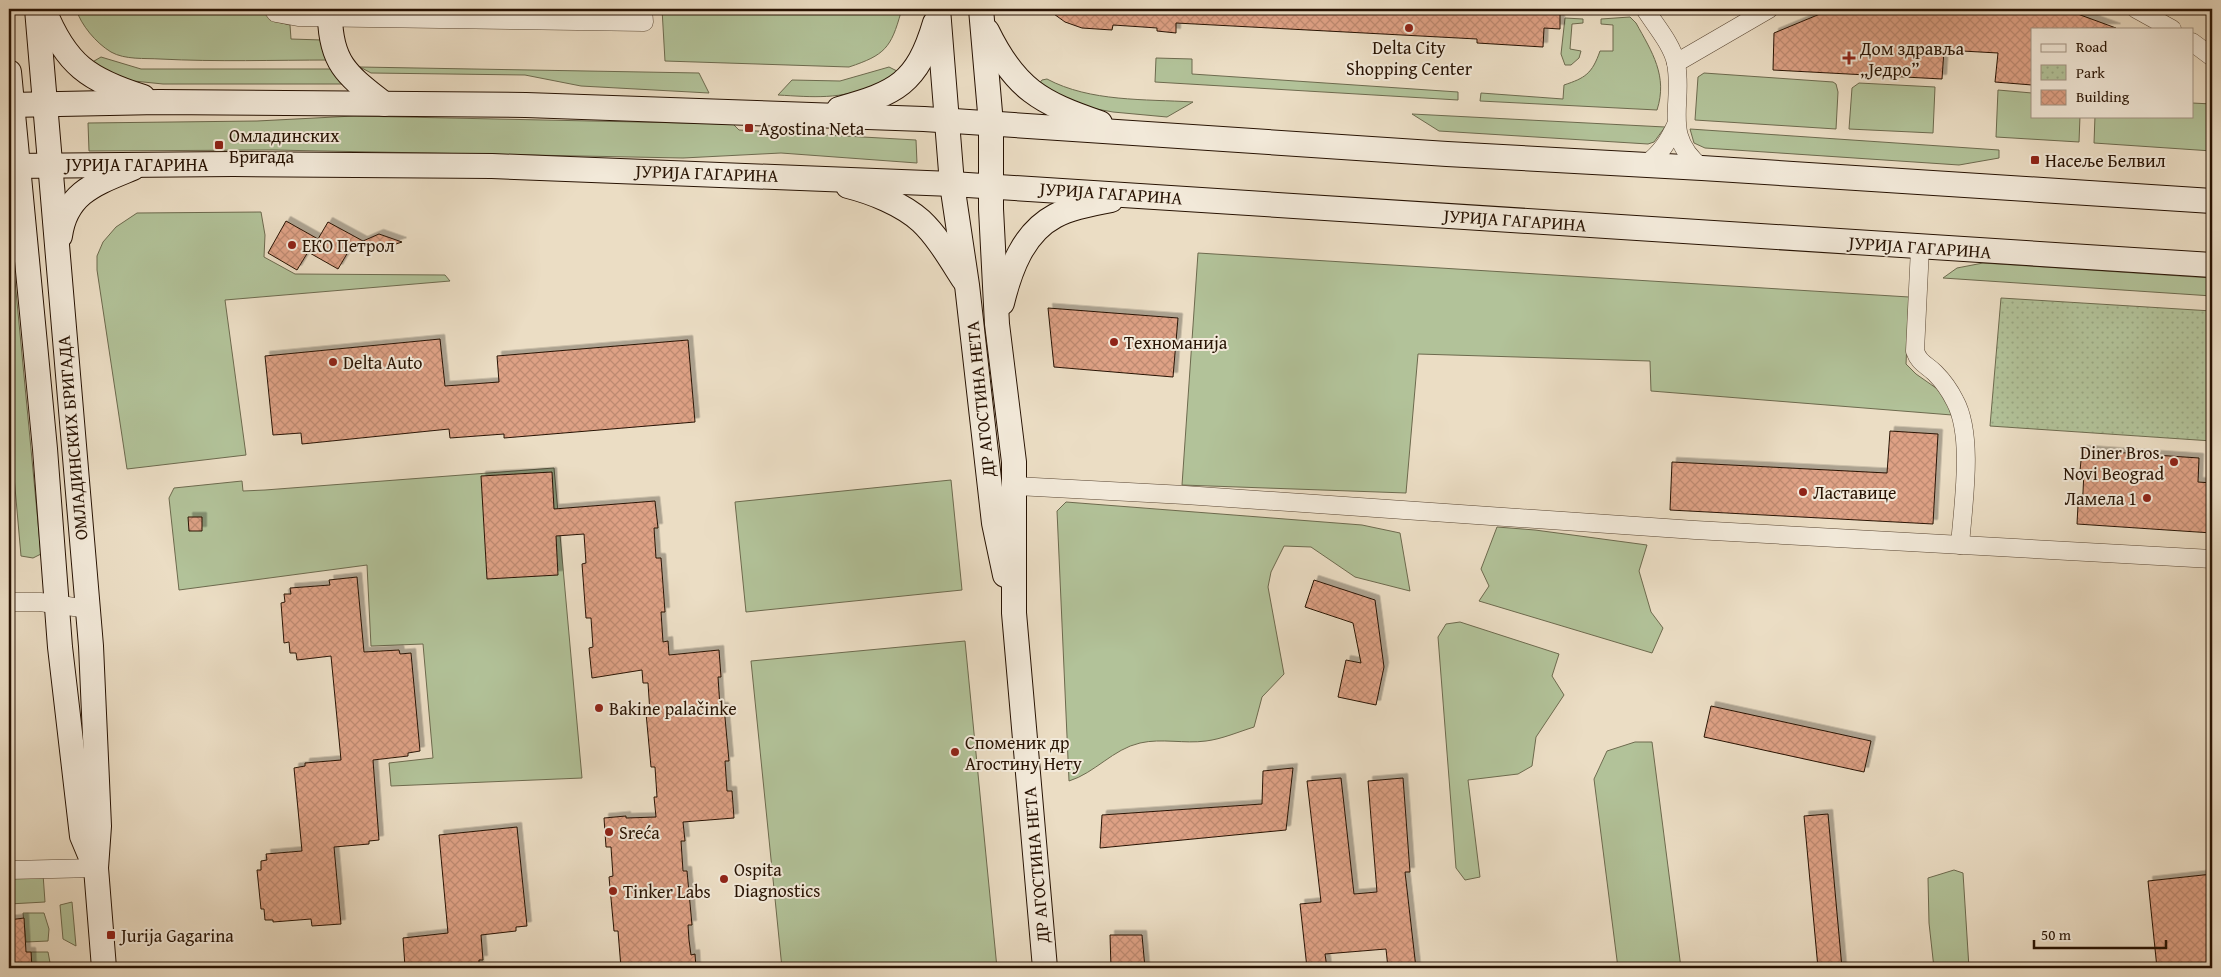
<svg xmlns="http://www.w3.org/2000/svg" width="2221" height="977" font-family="'Gentium Book Plus',serif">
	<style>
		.grass { fill: #b2c299; stroke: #6d6a4e }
		.park { fill: url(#park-dots); stroke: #6d6a4e }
		.building { fill: url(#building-cross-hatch); stroke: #281303; filter: url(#shadow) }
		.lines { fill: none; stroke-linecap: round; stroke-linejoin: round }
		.street-casing { stroke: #594633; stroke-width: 19 }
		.secondary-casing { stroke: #281303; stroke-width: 26 }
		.street { stroke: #f2e9d9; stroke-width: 18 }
		.secondary { stroke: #f2e9d9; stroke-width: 24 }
		.poi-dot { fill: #8f2418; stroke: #f2e9d9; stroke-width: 2 }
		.labels { text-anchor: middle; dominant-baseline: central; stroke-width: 4; stroke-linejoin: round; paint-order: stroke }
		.poi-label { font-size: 18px; fill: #281303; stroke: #f2e9d9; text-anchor: start }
		.street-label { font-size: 18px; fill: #281303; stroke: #f2e9d9 }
	</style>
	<defs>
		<pattern id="park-dots" width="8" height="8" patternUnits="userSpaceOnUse" patternTransform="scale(1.25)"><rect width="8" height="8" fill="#b2c299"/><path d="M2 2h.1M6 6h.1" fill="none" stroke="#99a682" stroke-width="1.8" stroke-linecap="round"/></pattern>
		<pattern id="building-cross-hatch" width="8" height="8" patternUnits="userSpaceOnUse" patternTransform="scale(1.25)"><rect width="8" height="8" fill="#dea185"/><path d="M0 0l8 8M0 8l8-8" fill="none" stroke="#be8a71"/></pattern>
		<filter id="shadow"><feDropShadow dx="4.5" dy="-4.5" stdDeviation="0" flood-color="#0004"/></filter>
	</defs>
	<rect width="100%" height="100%" fill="#ebddc4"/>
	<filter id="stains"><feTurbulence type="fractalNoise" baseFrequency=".004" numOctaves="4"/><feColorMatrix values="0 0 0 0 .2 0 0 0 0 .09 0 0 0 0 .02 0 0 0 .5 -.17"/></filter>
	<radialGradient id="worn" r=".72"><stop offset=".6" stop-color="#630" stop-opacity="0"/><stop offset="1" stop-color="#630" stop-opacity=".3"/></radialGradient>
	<g class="grass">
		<path d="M76 9H261L274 21 290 25 291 39 322 40 331 60C274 60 217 62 160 59 145 58 125 60 111 52 96 43 81 25 76 9Z"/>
		<path d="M662 9H901V12C891 48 885 55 849 67L665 61Z"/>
		<path d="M1630 17 1636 23C1652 52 1668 76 1657 110L1480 101 1481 93 1563 99 1564 85C1585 78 1592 74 1600 51H1613V25L1601 24V19Z"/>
		<polygon points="1565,18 1583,19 1583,23 1572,24 1570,49 1581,51 1579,58 1571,65 1565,65 1561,54"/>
		<polygon points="101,57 141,69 334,69 351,84 163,84 124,80 89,64"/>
		<polygon points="1156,58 1192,59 1192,74 1458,92 1458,100 1155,82"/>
		<polygon points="360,67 699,73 709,93 581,86 525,75 371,73"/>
		<path d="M889 67 897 71C890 78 883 81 874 85 841 100 813 97 778 95L792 80 840 81Z"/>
		<polygon points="1704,73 1833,82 1836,84 1838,92 1836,129 1695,120 1698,77"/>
		<path d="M1047 79C1090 102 1145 99 1193 102L1167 117 1113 112 1080 106 1037 86 1042 80Z"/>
		<polygon points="1859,83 1935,87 1933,133 1849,129 1852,88"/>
		<polygon points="1998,90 2032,93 2032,116 2080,116 2079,142 1996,137"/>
		<polygon points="2192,103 2212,104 2212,151 2094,143 2095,116 2192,116"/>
		<polygon points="1412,114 1665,127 1654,142 1648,144 1439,131"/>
		<polygon points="354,116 733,124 739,130 916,140 917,163 781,153 683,158 273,150 89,151 88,123 257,121"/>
		<polygon points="1690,129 1999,150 1999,158 1959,165 1705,148 1694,143"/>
		<polygon points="261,212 265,235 264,257 295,274 445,275 450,281 225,300 246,455 127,469 97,270 97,256 103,242 116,227 137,213"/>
		<polygon points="9,248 13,260 41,554 33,558 21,556 9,419"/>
		<polygon points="1198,253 1909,297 1906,364 1916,374 1946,395 1952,415 1651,391 1650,361 1418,354 1406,493 1182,485"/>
		<polygon points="1983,263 2212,278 2212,296 1943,278 1957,268"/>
		<polygon points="554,468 582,778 391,786 389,763 433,758 423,644 371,646 367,565 179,590 169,498 174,488 242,481 243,491 265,490"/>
		<polygon points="951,480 962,590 746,612 735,502"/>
		<path d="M1066 502 1362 525 1400 533 1410 591 1355 577 1311 547 1284 546 1271 572 1268 587 1284 674 1262 697 1254 727C1238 732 1222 739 1206 741 1184 744 1162 738 1140 743 1113 749 1095 773 1069 781L1057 511Z"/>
		<polygon points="1497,527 1535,530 1647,545 1639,571 1651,612 1663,628 1652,653 1479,601 1489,586 1481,569"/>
		<polygon points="1460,622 1559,654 1552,676 1564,695 1536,737 1532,766 1518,774 1468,780 1480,877 1465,880 1456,868 1438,637 1446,624"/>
		<polygon points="965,641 997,968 782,968 751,661"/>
		<polygon points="1635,742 1652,742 1681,968 1618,968 1594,779 1607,751"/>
		<polygon points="1954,870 1963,873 1969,968 1934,968 1929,923 1928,878"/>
		<polygon points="43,874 45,902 9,904 9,875"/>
		<polygon points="72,902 76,946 63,939 60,905"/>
		<polygon points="23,913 44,913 49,929 48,941 26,942"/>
		<polygon points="31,952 48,952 51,968 32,968"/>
	</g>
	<polygon class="park" points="2001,298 2212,311 2212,441 1990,426"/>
	<g class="building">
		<polygon points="1047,9 1560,9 1560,29 1544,28 1543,47 1477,43 1477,39 1176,23 1176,33 1157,31 1157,28 1143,27 1113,25 1112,30 1082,28 1065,22"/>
		<polygon points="1832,9 2064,9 2116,28 2032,29 2032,85 1995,82 1998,53 1944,50 1942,79 1773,70 1774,33"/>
		<polygon points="286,221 318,239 328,222 363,241 379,234 402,242 381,249 371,246 373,247 351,247 338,269 308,252 297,270 268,253"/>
		<polygon points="1048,308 1178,318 1173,377 1054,367"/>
		<polygon points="440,339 445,386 499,382 497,356 688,340 695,422 504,438 504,434 450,438 449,429 302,444 301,433 273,435 265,356"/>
		<polygon points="1890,431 1938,434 1933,524 1670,510 1672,462 1887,473"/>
		<polygon points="2082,450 2199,458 2198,482 2212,483 2212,533 2077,524 2078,505 2082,506 2083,492 2084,471 2080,471"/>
		<polygon points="552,472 554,509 655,501 658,528 654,528 656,558 661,558 665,612 661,612 663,642 668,641 669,655 719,650 721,677 718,677 720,707 724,707 729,761 725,761 727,791 732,791 734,818 683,822 685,841 681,841 683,871 687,871 692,925 688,925 689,940 691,955 695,954 696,968 621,968 618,931 614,931 609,877 613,876 611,847 606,847 604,818 626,816 626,818 656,817 654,797 657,797 655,767 651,767 646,713 650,713 648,683 643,683 642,670 592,678 589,648 593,647 591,618 586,618 582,564 586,563 584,534 556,536 558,575 487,579 481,476"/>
		<polygon points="188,517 202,517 202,531 189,531"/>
		<polygon points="357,577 364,652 399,650 400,654 411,653 420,751 408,753 408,756 373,760 379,840 369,841 369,844 334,847 341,924 312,926 311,919 273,922 273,920 265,920 264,909 261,909 257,870 261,870 261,861 267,860 266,854 302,851 294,768 305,766 305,763 341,760 331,656 297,660 296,653 290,653 289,642 284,643 281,603 285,602 284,594 291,594 290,588 330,585 329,580"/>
		<polygon points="1314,580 1375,600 1384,667 1376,705 1338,697 1346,660 1361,663 1353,623 1305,607"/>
		<polygon points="1711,706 1871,741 1864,772 1704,737"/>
		<polygon points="1293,768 1286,830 1100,848 1102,815 1262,804 1263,771"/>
		<polygon points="1341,778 1354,894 1377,892 1368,781 1403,778 1410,872 1405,872 1416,968 1388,968 1386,949 1325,954 1327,968 1307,968 1300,904 1321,902 1307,781"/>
		<polygon points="1828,814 1842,968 1818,968 1804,816"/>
		<polygon points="517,827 527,926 516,927 516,931 481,935 483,960 479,960 479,968 405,967 403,938 448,933 439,835"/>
		<polygon points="2212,874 2212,968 2157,968 2148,881"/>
		<polygon points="24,918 26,952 31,952 32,968 9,968 9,920"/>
		<polygon points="1110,935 1142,935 1145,968 1111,968"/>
	</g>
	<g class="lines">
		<defs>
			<g id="street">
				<polyline points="273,9 276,13 298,17 644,22 643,9"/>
				<path d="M1645 9C1655 25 1672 44 1676 63 1684 105 1661 135 1702 168"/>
				<polyline points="2136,9 2172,29"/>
				<polyline points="2192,42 2212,57"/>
				<polyline points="1676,63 1769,9"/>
				<path d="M1645 165C1661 153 1668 142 1676 125"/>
				<path d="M1920 248 1915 351C1919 363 1927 365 1935 373 1943 381 1950 391 1955 401 1974 436 1963 505 1960 545"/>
				<polyline points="1015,486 1185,495 1695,530 2212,559"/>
				<polyline points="9,602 40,602 88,609"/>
				<polyline points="9,870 96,868"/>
			</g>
			<g id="secondary">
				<polyline points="37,9 91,646 99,826 96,868 104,968"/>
				<polyline points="938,9 952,184 967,285 994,523 1005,575"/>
				<polyline points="981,9 991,124 991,209 997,324 1014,462 1014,613 1045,968"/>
				<path d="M44 10C66 65 89 80 143 97"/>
				<path d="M330 17C331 65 349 76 384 104"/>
				<path d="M987 31C1015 89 1041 103 1100 123"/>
				<polyline points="9,72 45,449 60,647 82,836 95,867"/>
				<polyline points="9,105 159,102 526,105 924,119 1447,154 1702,168 2212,201"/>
				<path d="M839 109C896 93 917 84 935 23"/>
				<polyline points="9,166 233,164 492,166 952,184 2212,265"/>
				<path d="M848 186C872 192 902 204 921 221 938 237 951 260 964 280"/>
				<path d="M60 236C66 192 97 183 133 168"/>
				<path d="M1002 303C1010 270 1023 233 1055 216 1072 207 1092 204 1111 200"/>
			</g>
		</defs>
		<use href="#street" class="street-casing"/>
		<use href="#secondary" class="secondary-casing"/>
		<use href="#street" class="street"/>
		<use href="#secondary" class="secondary"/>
	</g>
	<g class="poi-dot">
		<circle cx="1409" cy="28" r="5"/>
		<path d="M1846.5 50.5h5v5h5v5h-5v5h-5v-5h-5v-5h5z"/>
		<rect x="744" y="123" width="10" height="10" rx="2.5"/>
		<rect x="214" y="140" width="10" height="10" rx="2.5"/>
		<rect x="2030" y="155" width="10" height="10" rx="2.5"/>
		<circle cx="292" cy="245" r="5"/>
		<circle cx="1114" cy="342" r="5"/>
		<circle cx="333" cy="362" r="5"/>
		<circle cx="2174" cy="462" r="5"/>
		<circle cx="1803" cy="492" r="5"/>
		<circle cx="2147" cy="498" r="5"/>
		<circle cx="599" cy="708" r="5"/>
		<circle cx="955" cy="752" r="5"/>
		<circle cx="609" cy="832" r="5"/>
		<circle cx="724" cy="879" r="5"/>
		<circle cx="613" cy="891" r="5"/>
		<rect x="106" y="930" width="10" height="10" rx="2.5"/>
	</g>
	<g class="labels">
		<g class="poi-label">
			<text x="1409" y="47" text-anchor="middle">Delta City<tspan x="1409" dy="21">Shopping Center</tspan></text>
			<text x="1860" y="48">Дом здравља<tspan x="1860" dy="21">„Једро”</tspan></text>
			<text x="759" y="128">Agostina Neta</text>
			<text x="229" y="135">Омладинских<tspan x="229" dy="21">Бригада</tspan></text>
			<text x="2045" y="160">Насеље Белвил</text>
			<text x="302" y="245">ЕКО Петрол</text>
			<text x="1124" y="342">Техноманија</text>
			<text x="343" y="362">Delta Auto</text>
			<text x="2164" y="452" text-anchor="end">Diner Bros.<tspan x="2164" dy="21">Novi Beograd</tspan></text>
			<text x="1813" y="492">Ластавице</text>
			<text x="2137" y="498" text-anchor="end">Ламела 1</text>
			<text x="609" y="708">Bakine palačinke</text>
			<text x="965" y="742">Споменик др<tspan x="965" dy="21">Агостину Нету</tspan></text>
			<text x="619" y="832">Sreća</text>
			<text x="734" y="869">Ospita<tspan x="734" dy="21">Diagnostics</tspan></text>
			<text x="623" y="891">Tinker Labs</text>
			<text x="121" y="935">Jurija Gagarina</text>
		</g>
		<g class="street-label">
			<text x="137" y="164">ЈУРИЈА ГАГАРИНА</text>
			<text transform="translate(707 173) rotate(2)">ЈУРИЈА ГАГАРИНА</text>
			<text transform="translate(1111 193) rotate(4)">ЈУРИЈА ГАГАРИНА</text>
			<text transform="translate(1515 220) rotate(4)">ЈУРИЈА ГАГАРИНА</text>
			<text transform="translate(1920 247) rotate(4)">ЈУРИЈА ГАГАРИНА</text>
			<text transform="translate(980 399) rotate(-96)">ДР АГОСТИНА НЕТА</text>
			<text transform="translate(72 438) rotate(-95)">ОМЛАДИНСКИХ БРИГАДА</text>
			<text transform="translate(1036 865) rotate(-95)">ДР АГОСТИНА НЕТА</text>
		</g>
	</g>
	<rect width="2221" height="977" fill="none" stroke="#ebddc4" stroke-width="30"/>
	<rect x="10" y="10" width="2201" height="957" fill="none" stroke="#281303" stroke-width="2.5"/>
	<rect x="15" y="15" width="2191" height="947" fill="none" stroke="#281303"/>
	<rect x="2031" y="28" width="162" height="90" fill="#f2e9d9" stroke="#a19383"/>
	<rect x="2041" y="44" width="25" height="8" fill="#f2e9d9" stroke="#a19383"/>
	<text x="2076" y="52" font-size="15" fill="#281303">Road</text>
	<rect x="2041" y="65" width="25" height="15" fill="url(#park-dots)" stroke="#a19383"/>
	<text x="2076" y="78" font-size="15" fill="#281303">Park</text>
	<rect x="2041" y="90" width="25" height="15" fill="url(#building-cross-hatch)" stroke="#a19383"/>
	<text x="2076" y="102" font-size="15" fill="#281303">Building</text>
	<path d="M2034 940v8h132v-8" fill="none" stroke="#281303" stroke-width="2.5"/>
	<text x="2041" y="940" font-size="15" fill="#281303" stroke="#f2e9d9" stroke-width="4" paint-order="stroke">50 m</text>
	<rect width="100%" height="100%" filter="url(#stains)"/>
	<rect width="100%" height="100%" fill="url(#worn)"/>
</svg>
